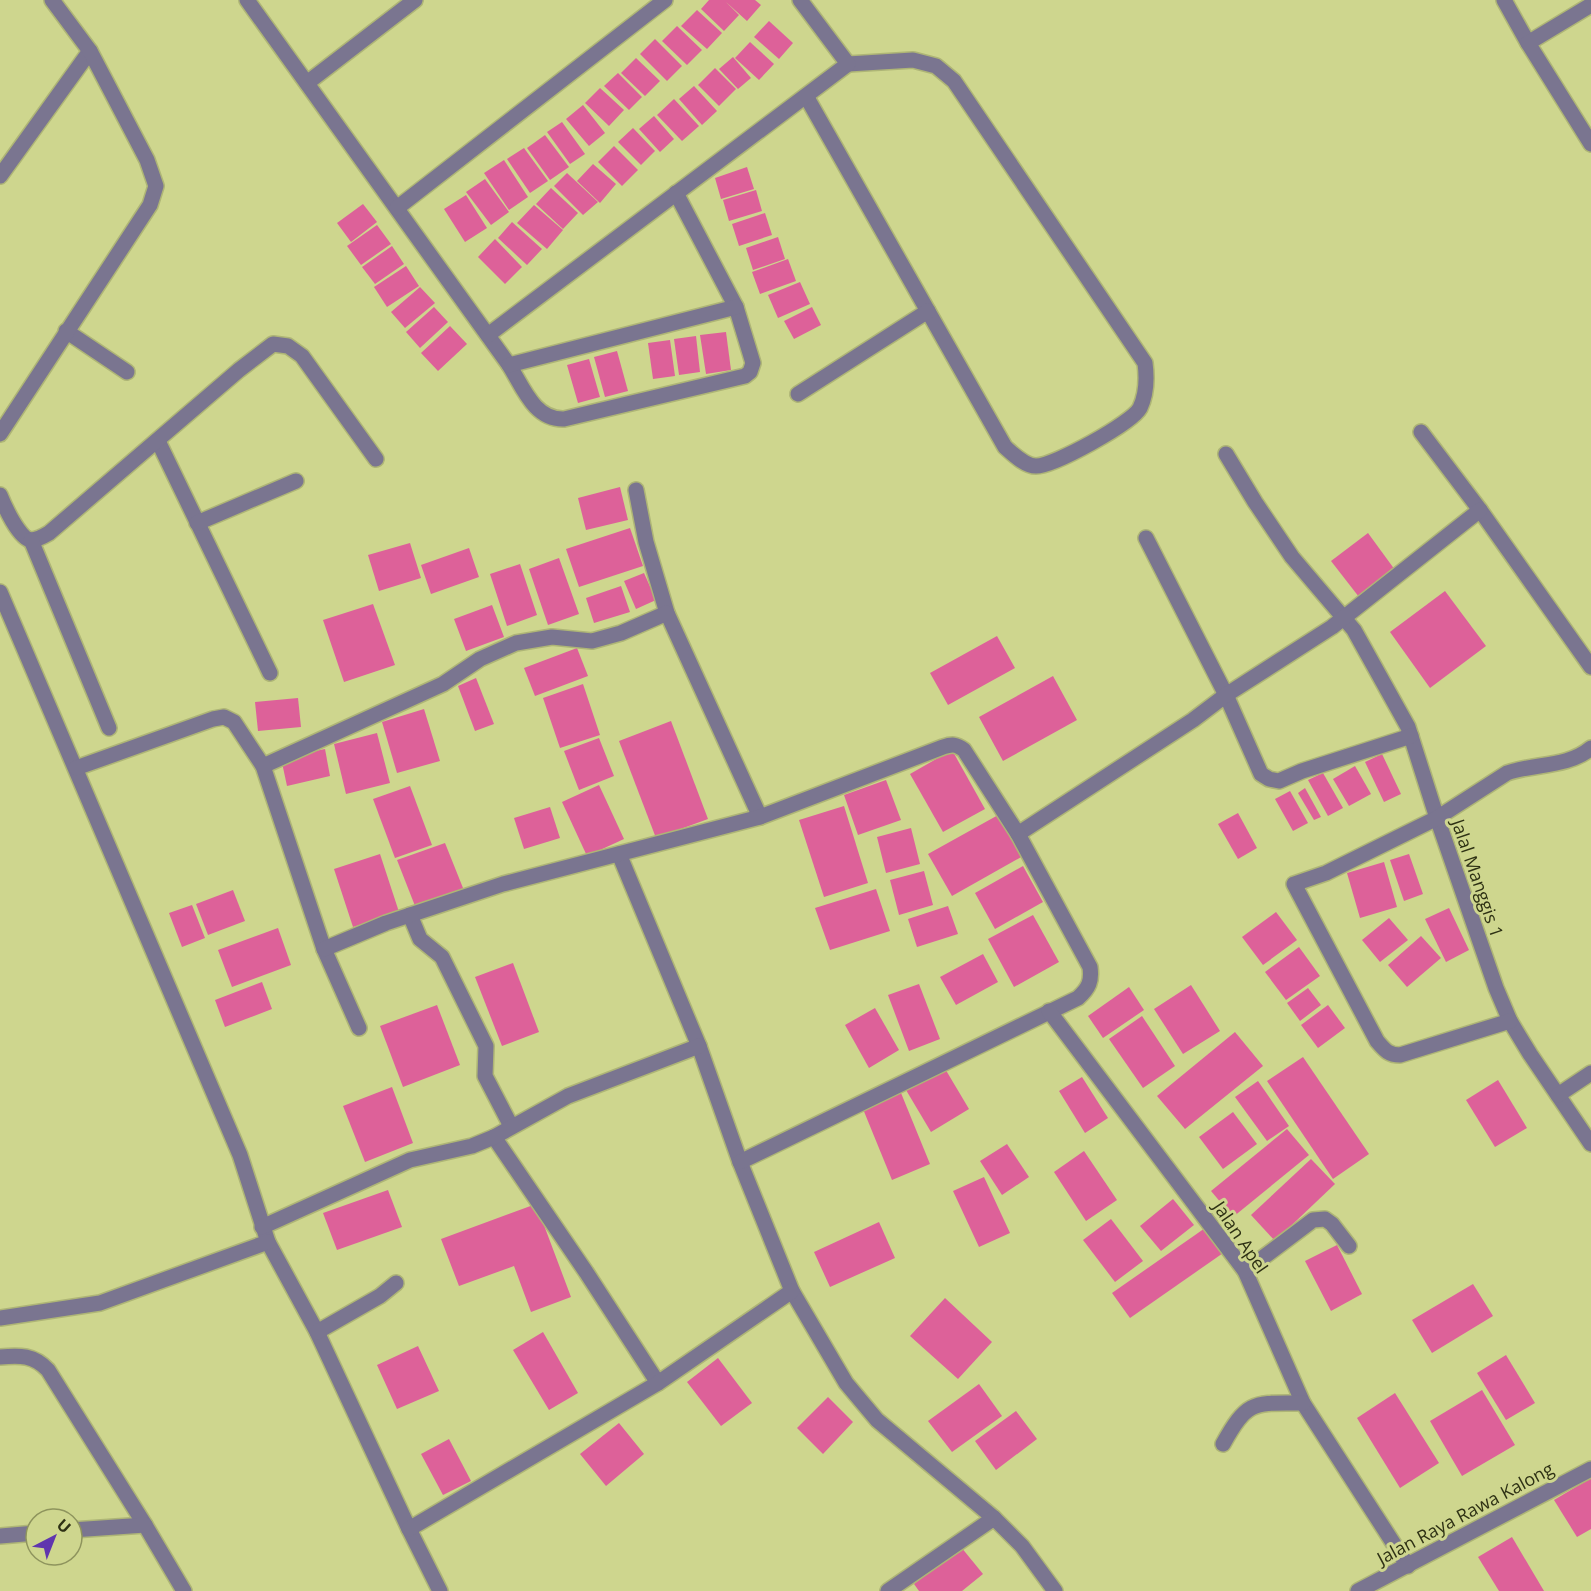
<svg xmlns="http://www.w3.org/2000/svg" width="1591" height="1591" font-family="'Open Sans',sans-serif">
	<style>
		.building { fill: #dd6199 }
		.lines { fill: none; stroke-linecap: round; stroke-linejoin: round }
		.minor-casing { stroke: #aeb576; stroke-width: 18 }
		.minor { stroke: #7a7590; stroke-width: 15 }
		.labels { text-anchor: middle; dominant-baseline: central; stroke-width: 6; stroke-linejoin: round; paint-order: stroke }
		.street-label { font-size: 18px; fill: #2e3114; stroke: #ced68e }
	</style>
	<rect width="100%" height="100%" fill="#ced68e"/>
	<g class="building">
		<polygon points="709,0 755,0 761,5 747,21 726,2 739,15 724,31 701,9"/>
		<polygon points="697,10 722,33 707,49 681,26"/>
		<polygon points="769,21 793,43 779,59 754,37"/>
		<polygon points="677,26 702,50 687,65 662,41"/>
		<polygon points="655,39 682,66 667,81 640,54"/>
		<polygon points="750,42 774,64 759,80 735,58"/>
		<polygon points="733,57 751,78 738,89 719,69"/>
		<polygon points="636,58 660,81 645,96 621,73"/>
		<polygon points="715,68 736,89 719,106 698,85"/>
		<polygon points="618,73 642,97 629,110 604,86"/>
		<polygon points="694,86 717,111 702,125 679,99"/>
		<polygon points="600,88 624,110 609,126 585,103"/>
		<polygon points="674,99 699,126 682,141 657,115"/>
		<polygon points="583,105 605,133 589,146 566,119"/>
		<polygon points="654,116 674,139 660,152 639,129"/>
		<polygon points="562,122 585,154 570,164 547,132"/>
		<polygon points="633,128 655,151 641,165 618,142"/>
		<polygon points="545,135 569,167 550,180 527,148"/>
		<polygon points="614,146 638,170 622,186 598,162"/>
		<polygon points="524,148 548,181 530,193 507,159"/>
		<polygon points="504,160 528,197 509,210 484,173"/>
		<polygon points="593,164 616,184 600,203 577,181"/>
		<polygon points="747,167 754,189 721,199 715,178"/>
		<polygon points="567,173 598,202 583,215 554,186"/>
		<polygon points="485,179 509,212 491,225 466,192"/>
		<polygon points="551,188 578,213 563,229 536,204"/>
		<polygon points="756,190 762,211 729,221 723,200"/>
		<polygon points="466,195 487,228 465,242 444,209"/>
		<polygon points="363,204 377,222 351,242 337,223"/>
		<polygon points="534,205 563,230 547,249 517,223"/>
		<polygon points="765,213 772,235 739,246 732,224"/>
		<polygon points="512,222 542,249 527,265 498,238"/>
		<polygon points="377,225 391,244 361,265 347,246"/>
		<polygon points="778,237 785,259 753,270 746,248"/>
		<polygon points="495,239 522,267 505,284 478,257"/>
		<polygon points="392,246 404,264 375,284 362,267"/>
		<polygon points="788,259 796,281 760,294 752,272"/>
		<polygon points="406,266 419,286 387,307 374,287"/>
		<polygon points="800,282 810,304 778,318 768,295"/>
		<polygon points="420,287 435,303 405,328 391,312"/>
		<polygon points="434,307 448,322 420,348 406,332"/>
		<polygon points="812,307 821,325 794,339 784,321"/>
		<polygon points="450,326 467,344 438,371 421,353"/>
		<polygon points="726,332 731,370 706,374 700,335"/>
		<polygon points="696,336 700,372 679,375 674,339"/>
		<polygon points="670,340 675,376 653,379 648,343"/>
		<polygon points="617,351 628,391 605,397 594,357"/>
		<polygon points="589,359 600,397 578,403 567,365"/>
		<polygon points="620,487 628,520 586,530 578,498"/>
		<polygon points="630,528 643,566 579,587 566,549"/>
		<polygon points="1368,533 1395,570 1359,597 1331,561"/>
		<polygon points="410,543 421,578 379,591 368,555"/>
		<polygon points="469,548 479,577 431,594 421,565"/>
		<polygon points="559,558 579,614 548,625 529,569"/>
		<polygon points="520,564 537,615 507,626 490,574"/>
		<polygon points="644,573 656,600 636,609 624,581"/>
		<polygon points="621,586 630,612 594,623 586,598"/>
		<polygon points="1445,591 1486,646 1430,688 1390,632"/>
		<polygon points="373,604 395,665 344,682 323,620"/>
		<polygon points="492,605 504,637 466,651 454,619"/>
		<polygon points="997,636 1015,668 948,705 930,673"/>
		<polygon points="577,648 588,676 535,696 524,668"/>
		<polygon points="1053,676 1077,720 1003,761 979,717"/>
		<polygon points="476,678 494,724 475,731 458,686"/>
		<polygon points="583,684 600,735 560,748 543,698"/>
		<polygon points="298,698 301,727 258,731 255,702"/>
		<polygon points="424,709 440,761 397,773 382,722"/>
		<polygon points="671,721 708,819 656,838 619,741"/>
		<polygon points="377,733 390,783 346,794 334,744"/>
		<polygon points="599,738 614,776 579,790 564,751"/>
		<polygon points="325,749 330,776 287,786 281,758"/>
		<polygon points="952,750 985,809 943,832 910,774"/>
		<polygon points="1382,754 1401,794 1384,802 1365,762"/>
		<polygon points="1355,766 1371,794 1349,806 1333,779"/>
		<polygon points="1323,773 1343,808 1328,816 1308,780"/>
		<polygon points="886,780 901,820 858,835 844,795"/>
		<polygon points="599,785 624,839 587,856 562,802"/>
		<polygon points="410,786 432,845 395,858 373,799"/>
		<polygon points="1305,788 1321,817 1314,820 1298,793"/>
		<polygon points="1290,791 1308,823 1293,831 1275,799"/>
		<polygon points="844,806 868,883 824,897 799,820"/>
		<polygon points="550,807 560,838 524,849 514,818"/>
		<polygon points="1238,813 1257,848 1238,859 1218,824"/>
		<polygon points="1000,814 1023,856 952,896 928,854"/>
		<polygon points="911,828 920,864 886,873 877,837"/>
		<polygon points="445,843 465,893 417,911 397,860"/>
		<polygon points="380,854 399,912 353,927 334,869"/>
		<polygon points="1409,854 1423,894 1404,901 1390,860"/>
		<polygon points="1384,862 1397,907 1360,918 1347,873"/>
		<polygon points="1023,866 1043,902 995,929 975,893"/>
		<polygon points="924,871 933,905 899,915 890,880"/>
		<polygon points="876,889 890,931 830,950 815,908"/>
		<polygon points="233,890 245,921 208,935 196,904"/>
		<polygon points="192,905 205,938 182,947 169,913"/>
		<polygon points="948,906 958,934 917,947 908,919"/>
		<polygon points="1449,908 1469,950 1446,962 1425,919"/>
		<polygon points="1276,912 1297,940 1263,965 1242,937"/>
		<polygon points="1033,915 1059,962 1014,987 988,939"/>
		<polygon points="1389,918 1408,940 1380,962 1362,940"/>
		<polygon points="278,928 291,965 232,987 218,950"/>
		<polygon points="1421,936 1441,958 1407,987 1388,965"/>
		<polygon points="1299,947 1320,976 1286,1000 1265,972"/>
		<polygon points="983,954 998,982 956,1005 940,977"/>
		<polygon points="513,963 539,1032 502,1046 475,977"/>
		<polygon points="262,982 272,1009 225,1027 215,1000"/>
		<polygon points="919,984 940,1039 909,1051 888,995"/>
		<polygon points="1191,985 1220,1031 1183,1054 1154,1009"/>
		<polygon points="1129,987 1144,1010 1103,1038 1088,1016"/>
		<polygon points="1308,988 1321,1005 1300,1021 1287,1003"/>
		<polygon points="437,1005 460,1065 403,1087 380,1026"/>
		<polygon points="1328,1005 1345,1028 1318,1048 1301,1025"/>
		<polygon points="875,1008 899,1050 869,1068 845,1025"/>
		<polygon points="1142,1016 1175,1066 1143,1088 1109,1039"/>
		<polygon points="1235,1032 1263,1066 1185,1129 1157,1096"/>
		<polygon points="1303,1057 1369,1154 1333,1179 1267,1081"/>
		<polygon points="944,1067 969,1109 931,1132 906,1090"/>
		<polygon points="1082,1077 1108,1118 1085,1133 1059,1091"/>
		<polygon points="1498,1080 1527,1128 1495,1147 1466,1100"/>
		<polygon points="1258,1081 1289,1126 1267,1141 1235,1097"/>
		<polygon points="392,1087 413,1143 365,1162 343,1106"/>
		<polygon points="901,1093 930,1164 892,1180 863,1109"/>
		<polygon points="1233,1112 1257,1144 1223,1169 1199,1137"/>
		<polygon points="1287,1129 1309,1155 1233,1217 1211,1191"/>
		<polygon points="1007,1144 1029,1177 1002,1195 980,1161"/>
		<polygon points="1084,1151 1117,1200 1086,1221 1054,1172"/>
		<polygon points="1311,1159 1335,1184 1275,1241 1251,1215"/>
		<polygon points="984,1177 1010,1233 979,1247 953,1191"/>
		<polygon points="388,1190 402,1227 337,1250 323,1213"/>
		<polygon points="1173,1199 1194,1225 1161,1251 1140,1226"/>
		<polygon points="536,1204 571,1297 531,1312 514,1266 459,1286 441,1239"/>
		<polygon points="1111,1219 1143,1261 1115,1282 1083,1240"/>
		<polygon points="879,1222 895,1258 830,1287 814,1252"/>
		<polygon points="1208,1226 1226,1251 1130,1318 1112,1293"/>
		<polygon points="1337,1245 1362,1294 1331,1311 1305,1261"/>
		<polygon points="1473,1284 1493,1316 1432,1353 1412,1320"/>
		<polygon points="945,1298 992,1342 958,1379 910,1336"/>
		<polygon points="543,1332 578,1393 549,1410 513,1350"/>
		<polygon points="418,1346 439,1391 397,1409 377,1365"/>
		<polygon points="1506,1355 1535,1403 1506,1420 1477,1373"/>
		<polygon points="718,1358 752,1403 721,1426 687,1382"/>
		<polygon points="979,1384 1002,1416 952,1452 928,1421"/>
		<polygon points="1482,1390 1515,1445 1462,1476 1430,1421"/>
		<polygon points="1395,1393 1439,1463 1400,1488 1357,1418"/>
		<polygon points="828,1397 853,1422 823,1454 797,1428"/>
		<polygon points="1016,1411 1037,1439 996,1470 975,1441"/>
		<polygon points="619,1423 644,1454 606,1486 580,1454"/>
		<polygon points="449,1439 471,1481 443,1495 421,1454"/>
		<polygon points="1591,1478 1591,1529 1577,1537 1554,1500"/>
		<polygon points="1512,1537 1544,1591 1499,1591 1478,1557"/>
		<polygon points="961,1547 983,1574 962,1591 919,1591 914,1584"/>
	</g>
	<g class="lines">
		<defs>
			<g id="minor">
				<path d="M247 0 509 365C523 387 534 420 564 419L745 376 750 372 753 363 736 307 676 193"/>
				<polyline points="1504,0 1528,43"/>
				<polyline points="1591,5 1528,43 1591,144"/>
				<polyline points="307,83 415,0"/>
				<path d="M806 96 1005 447C1013 454 1025 466 1036 466 1054 466 1132 423 1140 408 1147 393 1147 378 1145 363L954 81 936 66 913 60 848 64"/>
				<polyline points="0,176 90,51"/>
				<polyline points="397,208 665,0"/>
				<polyline points="66,331 127,372"/>
				<polyline points="488,335 848,64 800,0"/>
				<polyline points="509,365 736,307"/>
				<polyline points="798,394 928,311"/>
				<polyline points="1421,432 1480,510 1591,667"/>
				<polyline points="0,434 150,205 156,186 147,160 90,51 52,0"/>
				<polyline points="158,441 270,673"/>
				<polyline points="1226,454 1255,502 1292,557 1354,630 1408,727 1437,818 1496,988 1510,1021 1530,1054 1591,1144"/>
				<polyline points="636,490 646,542 667,613 760,817"/>
				<path d="M0 495C4 505 19 539 31 540 37 540 44 536 49 533L239 370 273 344 288 346 302 356 376 459"/>
				<polyline points="197,523 296,481"/>
				<polyline points="1146,538 1226,695 1261,774 1269,779 1279,781 1302,771 1411,736"/>
				<polyline points="31,540 109,728"/>
				<polyline points="0,592 240,1155 268,1242 317,1332 409,1529 440,1591"/>
				<polyline points="263,766 443,684 480,659 516,643 552,637 592,641 621,633 667,613"/>
				<polyline points="76,768 213,719 224,717 234,722 263,766 324,949 359,1028"/>
				<polyline points="1018,834 1193,720 1226,695 1332,627 1480,510"/>
				<polyline points="619,854 699,1046 740,1162 792,1291 846,1383 877,1420 994,1518 1022,1546 1055,1591"/>
				<polyline points="410,915 420,939 442,957 486,1046 485,1076 511,1126"/>
				<path d="M324 949 386 923 503 884 760 817 943 747C952 744 956 744 964 750L1018 834 1090 967C1092 981 1089 988 1078 998L740 1162"/>
				<polyline points="1049,1011 1245,1271 1303,1403 1408,1566"/>
				<path d="M1510 1021 1400 1055C1388 1055 1384 1049 1377 1041L1294 884 1326 873 1437 818 1507 773C1535 763 1567 768 1591 748"/>
				<polyline points="1558,1095 1591,1073"/>
				<polyline points="494,1137 586,1272 658,1383"/>
				<polyline points="262,1227 410,1160 472,1146 494,1137 568,1096 699,1046"/>
				<polyline points="1245,1271 1313,1220 1325,1219 1332,1224 1349,1246"/>
				<polyline points="0,1318 100,1303 268,1242"/>
				<polyline points="317,1332 380,1296 396,1283"/>
				<path d="M0 1357C20 1355 34 1355 48 1370L145 1525 184 1591"/>
				<path d="M1223 1444C1248 1399 1254 1403 1303 1403"/>
				<polyline points="409,1529 658,1383 792,1291"/>
				<polyline points="72,1530 145,1525"/>
				<polyline points="0,1536 36,1533"/>
				<polyline points="888,1591 994,1518"/>
				<polyline points="1358,1591 1591,1469"/>
			</g>
		</defs>
		<use href="#minor" class="minor-casing"/>
		<use href="#minor" class="minor"/>
	</g>
	<g class="labels">
		<g class="street-label">
			<text transform="translate(1478 878) rotate(71)">Jalal Manggis 1</text>
			<text transform="translate(1241 1237) rotate(56)">Jalan Apel</text>
			<text transform="translate(1465 1513) rotate(-28)">Jalan Raya Rawa Kalong</text>
		</g>
	</g>
	<g transform="translate(54 1537) rotate(42)"><circle r="28" fill="#ced68e" stroke="#8e945d" stroke-width="1.5"/>
	<path d="M0-4.5L10 22L0 15L-10 22Z" fill="#6036ae"/>
	<text y="-9" font-size="16" font-weight="bold" text-anchor="middle" fill="#2e3114">U</text>
	</g>
</svg>
